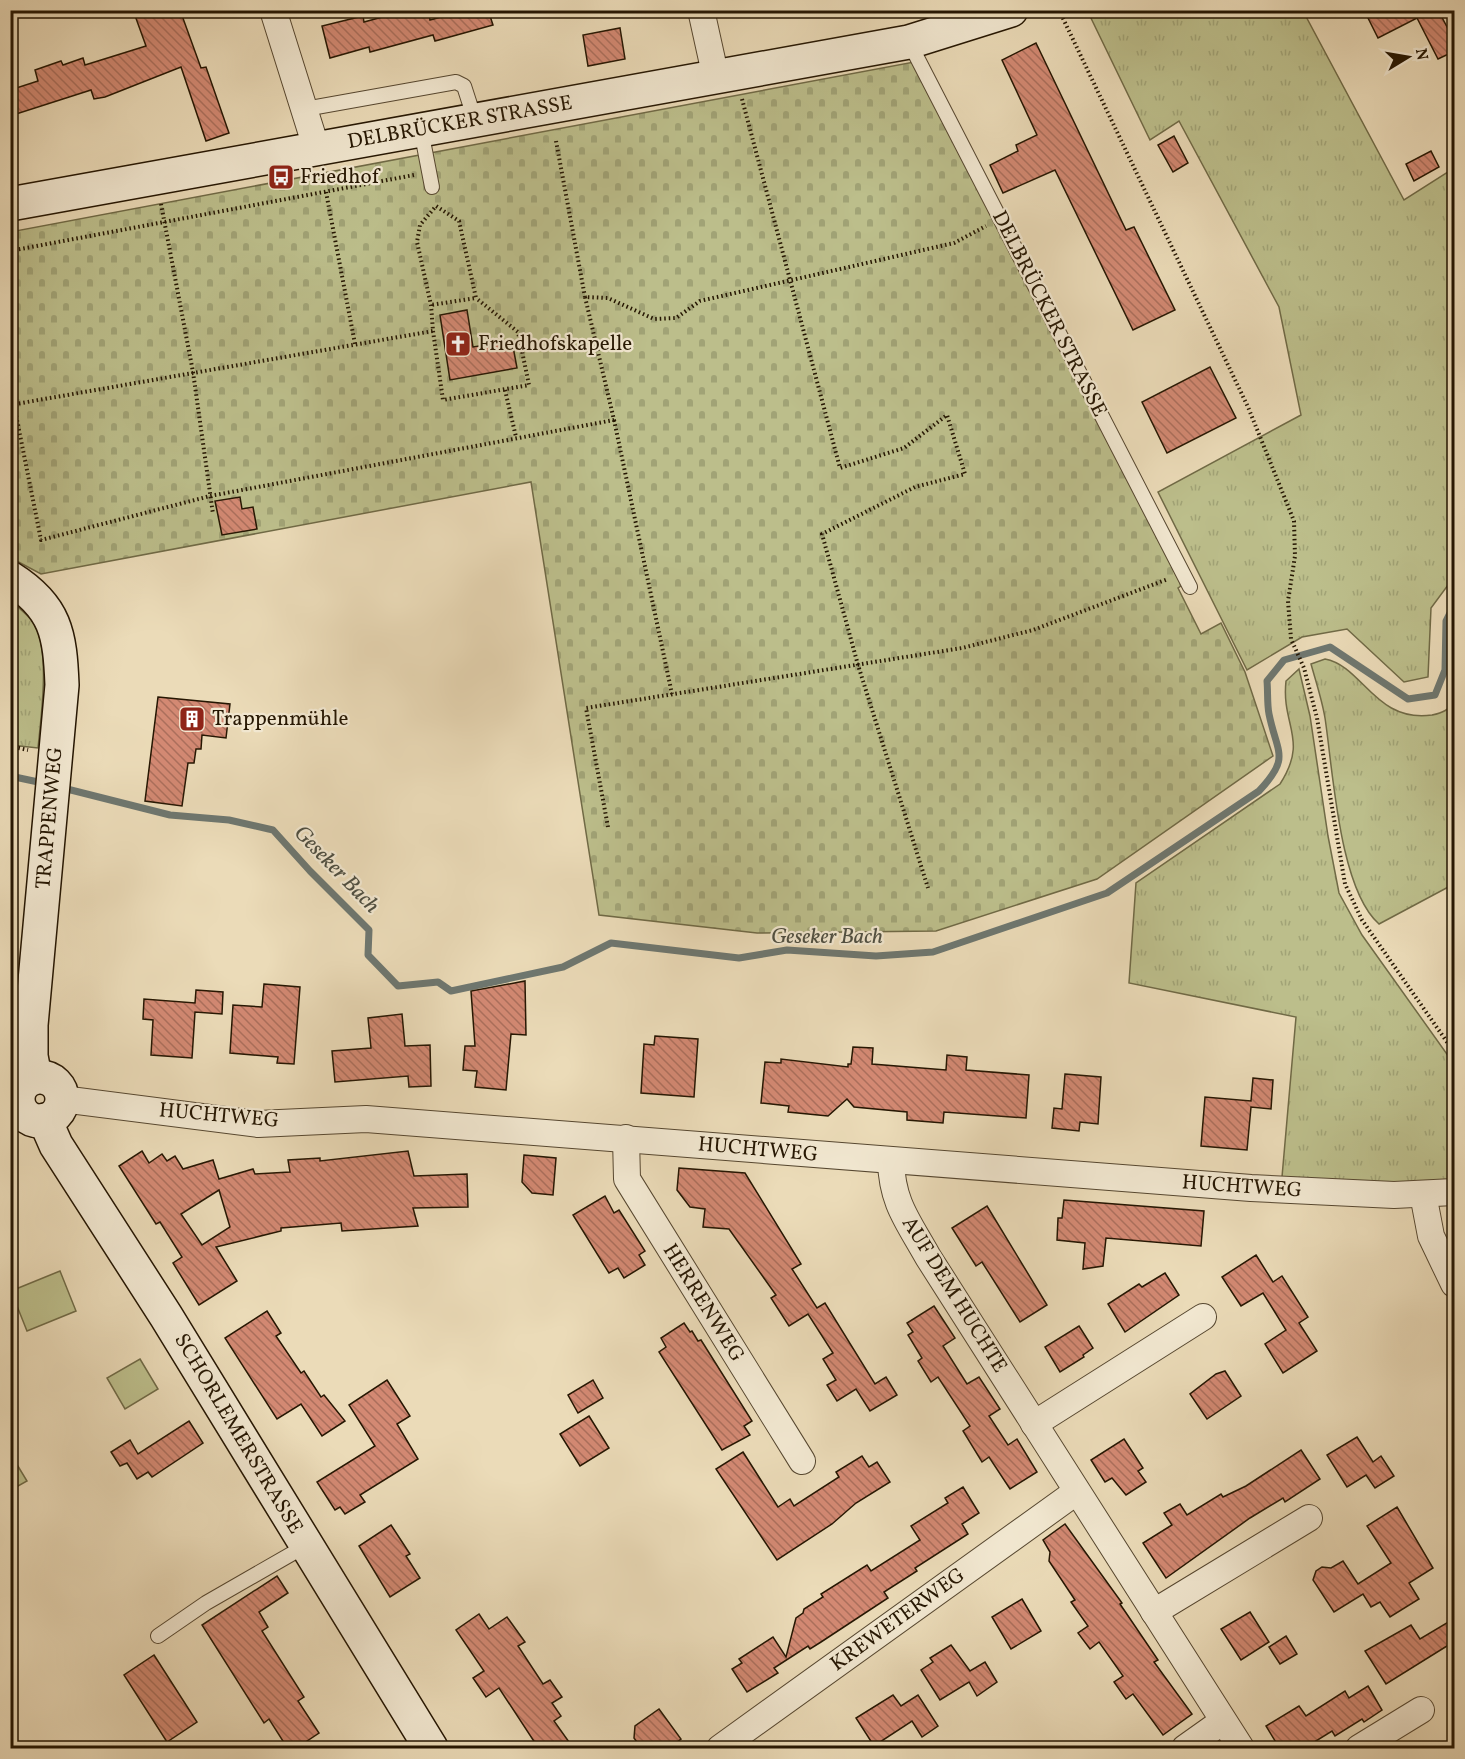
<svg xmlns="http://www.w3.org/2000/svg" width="1465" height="1759" font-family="Vollkorn,serif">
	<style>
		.grass { fill: url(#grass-tufts); stroke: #706a46; stroke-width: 1.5 }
		.cemetery { fill: url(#cemetery-stones); stroke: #706a46; stroke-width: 1.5 }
		.green { fill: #bcbe8b; stroke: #706a46; stroke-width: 1.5 }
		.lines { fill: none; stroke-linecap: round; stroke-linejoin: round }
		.stream { stroke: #6e7770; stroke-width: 7 }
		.building { fill: url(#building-back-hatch); stroke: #251602; stroke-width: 1.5; fill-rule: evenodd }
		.lane-casing { stroke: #564730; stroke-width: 16 }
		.street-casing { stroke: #564730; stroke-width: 28 }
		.secondary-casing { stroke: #251602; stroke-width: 36 }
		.path { stroke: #251602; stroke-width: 4; stroke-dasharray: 1.5 3; stroke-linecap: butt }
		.lane { stroke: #f2e8d1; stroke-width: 14 }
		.street { stroke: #f2e8d1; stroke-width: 26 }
		.secondary { stroke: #f2e8d1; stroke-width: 33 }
		.labels { text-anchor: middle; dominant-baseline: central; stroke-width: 4.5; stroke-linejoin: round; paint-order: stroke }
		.street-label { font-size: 21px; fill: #251602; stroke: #f2e8d1 }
		.poi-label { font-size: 21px; fill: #251602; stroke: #f2e8d1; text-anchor: start }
		.water-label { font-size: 22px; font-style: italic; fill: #4f4f42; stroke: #f2e8d1 }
	</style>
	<defs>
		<pattern id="grass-tufts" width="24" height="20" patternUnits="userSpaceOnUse" patternTransform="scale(1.5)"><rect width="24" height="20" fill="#bcbe8b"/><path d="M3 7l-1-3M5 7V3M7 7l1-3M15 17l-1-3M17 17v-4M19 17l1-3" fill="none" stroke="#a1a376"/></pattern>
		<pattern id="cemetery-stones" width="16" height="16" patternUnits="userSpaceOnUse" patternTransform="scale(1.5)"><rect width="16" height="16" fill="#bcbe8b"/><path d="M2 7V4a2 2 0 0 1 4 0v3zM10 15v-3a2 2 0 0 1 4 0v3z" fill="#a1a376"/></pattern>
		<pattern id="building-back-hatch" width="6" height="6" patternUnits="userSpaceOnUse" patternTransform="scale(1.5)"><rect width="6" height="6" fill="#d38973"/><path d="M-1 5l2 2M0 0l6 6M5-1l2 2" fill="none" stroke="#ab6f5c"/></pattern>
	</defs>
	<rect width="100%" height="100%" fill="#ebdbb8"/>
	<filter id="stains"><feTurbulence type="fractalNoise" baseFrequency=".00333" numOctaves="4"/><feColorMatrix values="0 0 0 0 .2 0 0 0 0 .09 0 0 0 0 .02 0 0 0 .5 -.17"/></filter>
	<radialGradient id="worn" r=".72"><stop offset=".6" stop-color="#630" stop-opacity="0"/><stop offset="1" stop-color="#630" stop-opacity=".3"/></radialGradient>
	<g class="grass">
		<polygon points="1091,11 1303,11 1404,200 1454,168 1454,577 1431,608 1428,677 1404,682 1347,629 1302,637 1247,670 1158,492 1301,415 1279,307 1179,121 1150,140 1088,12"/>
		<path d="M16 605C21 610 29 616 33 622 51 648 41 717 38 748L11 745 10 613Z"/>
		<path d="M1325 659C1363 666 1375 723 1432 715 1442 713 1450 710 1454 700V884L1379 924C1339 889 1333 770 1325 718 1322 700 1316 682 1311 664Z"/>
		<path d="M1299 669 1310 716 1328 836 1339 893 1362 935 1454 1064V1182L1407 1184 1282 1177 1296 1017 1129 983 1136 883 1280 784C1309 739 1281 726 1286 681Z"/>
	</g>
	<polygon class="cemetery" points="914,62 1184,584 1178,588 1201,634 1221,623 1245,672 1273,756 1097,879 936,931 757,933 599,915 531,482 41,574 11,558 10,232"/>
	<g class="green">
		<polygon points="60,1271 76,1311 27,1331 11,1291"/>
		<polygon points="140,1359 158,1389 125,1409 107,1378"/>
		<polygon points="10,1453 27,1481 11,1490 10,1490"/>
	</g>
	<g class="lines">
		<g class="stream">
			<polyline points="10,776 43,783"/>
			<path d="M63 788 170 815 229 820 273 830 310 871 369 930 368 955 398 986 438 982 451 991 563 967 611 943 739 958 787 950 876 956 933 952 1107 893 1259 791C1291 757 1277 754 1269 714 1267 704 1268 692 1267 681L1284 660 1330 647 1408 699 1435 695 1445 670 1446 621 1454 605"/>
		</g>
	</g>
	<g class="building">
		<polygon points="133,10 180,10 201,68 206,67 229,133 206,141 181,67 105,97 94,99 91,90 10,116 10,90 38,81 35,70 61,61 63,65 83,58 85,65 146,46"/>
		<polygon points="408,10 428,10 430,20 467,10 488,10 493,25 435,41 433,35 370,52 369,47 330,58 322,26 363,16 364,22"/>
		<polygon points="1364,10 1438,10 1455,42 1455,51 1438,59 1417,18 1378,38"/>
		<polygon points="620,28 625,59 588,66 583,35"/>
		<polygon points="1036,43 1126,230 1134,227 1175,310 1133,330 1055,170 1003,193 990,165 1018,151 1016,145 1037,135 1002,60"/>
		<polygon points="1174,136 1188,163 1173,172 1158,145"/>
		<polygon points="1431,151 1439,167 1414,181 1406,164"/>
		<polygon points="467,310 473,347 512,341 517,368 450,380 440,315"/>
		<polygon points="1210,367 1236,418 1167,453 1142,402"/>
		<polygon points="240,497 242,509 253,507 257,529 222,535 215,501"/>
		<polygon points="158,697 230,704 226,738 202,735 201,749 196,749 194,763 188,763 182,806 145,801"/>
		<polygon points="525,981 526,1035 511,1034 506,1090 475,1087 477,1071 463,1070 465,1046 475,1046 471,991"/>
		<polygon points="264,984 300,987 294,1064 277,1063 278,1057 230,1053 233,1005 262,1007"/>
		<polygon points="196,990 223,992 222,1014 195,1012 192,1058 151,1055 153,1020 143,1019 144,999 195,1003"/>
		<polygon points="402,1014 405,1046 430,1045 431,1086 409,1087 408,1076 335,1082 332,1051 371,1048 368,1018"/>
		<polygon points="655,1036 698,1039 694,1097 641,1093 644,1044 654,1045"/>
		<polygon points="853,1047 873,1048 872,1064 946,1070 947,1055 967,1057 966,1070 1029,1075 1026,1118 944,1112 943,1123 907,1120 907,1112 854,1107 847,1099 828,1116 788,1112 789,1106 761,1103 765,1062 781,1063 781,1059 848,1067 848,1064 851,1064"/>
		<polygon points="1065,1074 1101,1077 1098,1124 1080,1122 1079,1131 1052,1128 1054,1108 1062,1109"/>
		<polygon points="1253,1078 1273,1080 1271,1109 1251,1107 1247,1150 1201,1146 1205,1097 1251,1101"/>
		<path d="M142 1151 149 1163 162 1154 167 1161 175 1156 183 1169 213 1160 219 1179 253 1169 255 1174 290 1172 288 1160 320 1158V1161L408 1151 414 1176 467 1174 468 1207 413 1208 418 1226 342 1231 341 1223 281 1228V1231L216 1247 237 1281 199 1305 173 1263 182 1257 160 1222 156 1224 119 1166ZM219 1190 230 1227 202 1245 181 1214Z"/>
		<polygon points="524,1155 556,1158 553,1195 532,1193 522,1182"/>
		<polygon points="679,1168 745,1173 801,1264 792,1269 817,1308 825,1303 875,1384 886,1377 897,1395 870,1411 856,1389 837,1401 827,1385 836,1380 823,1359 833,1353 808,1314 789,1326 771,1298 776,1295 729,1229 703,1227 705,1209 690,1207 677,1190"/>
		<polygon points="605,1196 614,1213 619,1210 645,1251 639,1255 645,1265 624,1278 618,1268 609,1273 573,1215"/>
		<polygon points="1064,1200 1204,1211 1201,1246 1106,1238 1103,1266 1083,1269 1085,1243 1057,1240 1058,1218 1062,1218"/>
		<polygon points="987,1206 1047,1305 1020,1322 982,1262 976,1266 952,1228"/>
		<polygon points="1256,1255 1273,1282 1282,1276 1308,1317 1299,1323 1317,1351 1283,1373 1265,1344 1286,1330 1263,1293 1241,1306 1222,1277"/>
		<polygon points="1165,1273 1179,1295 1125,1332 1108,1304 1139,1284 1142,1287"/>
		<polygon points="934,1306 955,1338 943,1346 967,1384 979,1377 1000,1409 989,1416 1008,1445 1017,1439 1037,1472 1010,1489 989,1457 982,1462 963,1431 970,1426 938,1377 931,1382 918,1361 922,1358 908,1335 913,1332 907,1323"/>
		<polygon points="267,1311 281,1333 276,1336 301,1373 304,1371 321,1397 324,1395 345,1421 322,1436 301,1404 277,1419 225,1338"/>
		<polygon points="684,1323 690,1332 692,1331 698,1341 701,1340 752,1421 744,1426 750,1435 722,1450 659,1352 666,1347 661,1338"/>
		<polygon points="1079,1326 1093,1348 1083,1355 1084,1357 1060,1372 1045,1347"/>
		<polygon points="1225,1371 1241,1396 1207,1419 1190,1394 1216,1374"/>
		<polygon points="387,1380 410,1416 397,1424 418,1459 360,1495 365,1502 345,1514 340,1507 335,1510 317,1482 375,1446 349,1405"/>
		<polygon points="593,1380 603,1398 578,1413 568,1395"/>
		<polygon points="589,1416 609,1448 580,1466 560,1434"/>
		<polygon points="189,1421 203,1443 152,1477 148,1472 137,1479 127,1463 120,1466 111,1452 130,1440 138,1454"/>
		<polygon points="1357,1437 1373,1462 1381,1456 1394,1476 1375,1488 1366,1475 1347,1487 1327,1455"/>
		<polygon points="1124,1439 1143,1468 1138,1471 1146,1482 1126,1495 1112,1478 1105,1482 1091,1460"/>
		<polygon points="1301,1450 1320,1479 1285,1502 1283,1498 1250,1518 1166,1578 1143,1543 1172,1525 1164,1513 1180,1504 1187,1515 1221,1494 1223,1497 1246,1486"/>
		<polygon points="743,1452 778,1507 790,1499 794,1506 839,1477 836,1472 862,1456 869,1467 877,1462 890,1482 856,1503 832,1524 777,1560 716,1469"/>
		<polygon points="963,1487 979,1513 962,1524 968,1534 915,1568 917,1571 884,1592 888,1598 821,1642 810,1649 808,1646 774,1668 778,1673 747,1692 732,1669 742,1663 739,1659 773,1637 786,1657 796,1618 803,1613 804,1609 823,1597 821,1594 867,1565 871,1571 920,1540 911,1526 948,1503 945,1498"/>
		<polygon points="1397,1507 1433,1568 1409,1583 1419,1599 1390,1617 1380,1602 1371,1607 1363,1594 1334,1612 1313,1580 1316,1571 1322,1567 1331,1568 1343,1561 1358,1584 1391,1563 1367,1526"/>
		<polygon points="1065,1524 1122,1603 1120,1604 1158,1660 1154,1662 1192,1714 1163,1735 1133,1694 1126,1699 1114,1682 1123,1676 1099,1642 1090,1649 1078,1633 1088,1626 1071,1602 1075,1600 1049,1561 1050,1552 1043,1540"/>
		<polygon points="391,1525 410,1554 406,1556 420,1578 390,1597 359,1546"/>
		<polygon points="277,1576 288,1593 259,1612 268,1627 262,1631 304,1697 298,1701 319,1733 295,1749 288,1749 269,1719 264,1723 202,1625"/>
		<polygon points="1022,1599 1041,1631 1011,1649 992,1617"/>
		<polygon points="1250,1612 1269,1642 1241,1660 1221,1629"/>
		<polygon points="479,1614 489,1629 507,1617 525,1642 518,1646 543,1684 550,1680 562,1697 552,1703 561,1716 554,1721 574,1749 539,1749 499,1688 486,1697 473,1678 484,1671 456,1630"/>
		<polygon points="1455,1618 1455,1641 1386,1684 1365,1651 1411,1625 1420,1639"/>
		<polygon points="1286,1636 1297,1654 1280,1664 1269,1647"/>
		<polygon points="951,1645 970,1671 985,1662 997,1682 977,1696 969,1682 940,1700 921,1670 933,1662 930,1658"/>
		<polygon points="154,1655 197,1722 167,1742 124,1675"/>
		<polygon points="1368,1686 1382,1710 1364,1722 1362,1719 1335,1736 1332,1731 1303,1749 1280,1749 1266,1726 1299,1706 1306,1716 1345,1691 1349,1698"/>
		<polygon points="893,1695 901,1706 918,1695 938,1726 922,1737 912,1721 874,1746 856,1718"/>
		<polygon points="659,1709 681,1739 668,1749 642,1749 634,1738 635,1726"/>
	</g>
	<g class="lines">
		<defs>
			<g id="lane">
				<polyline points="909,42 1190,587"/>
				<polyline points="305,109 456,82 464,86 475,120"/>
				<polyline points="421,130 432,187"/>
				<polyline points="158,1636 206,1603 307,1545"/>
			</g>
			<g id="street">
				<polyline points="273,10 316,147"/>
				<polyline points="701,10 716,78"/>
				<polyline points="10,1098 17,1098"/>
				<polyline points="62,1099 258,1124 366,1119 1251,1188 1394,1195 1454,1192"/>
				<polyline points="626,1138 627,1179 802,1461"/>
				<path d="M891 1161C892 1203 908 1221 928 1257L1241 1748"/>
				<polyline points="1423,1194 1431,1236 1454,1284"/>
				<polyline points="1034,1424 1203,1317"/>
				<polyline points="1154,1612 1309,1518"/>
				<polyline points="720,1748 1076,1492"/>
				<polyline points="1185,1748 1223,1721"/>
				<polyline points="1359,1748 1421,1710"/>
			</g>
			<g id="secondary">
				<polyline points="10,204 909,42 1011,10"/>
				<path d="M10 578C56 607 60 634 62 685L31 1025V1056L35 1077"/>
				<circle cx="40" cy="1099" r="22"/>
				<polyline points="45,1120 56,1145 166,1316 431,1748"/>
			</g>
		</defs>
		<use href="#lane" class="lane-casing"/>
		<use href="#street" class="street-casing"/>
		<use href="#secondary" class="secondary-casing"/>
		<g class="path">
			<polyline points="1059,10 1248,407 1294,521 1295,556 1288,601 1291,639 1304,668 1317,718 1345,884 1362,920 1454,1052"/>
			<polyline points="742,99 840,468 904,448 947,415 965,474 915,487 822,534 858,665 928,888"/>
			<polyline points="556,141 585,297"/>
			<polyline points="326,192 355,344"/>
			<polyline points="161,204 193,372 213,514"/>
			<polyline points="10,251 414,175"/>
			<polyline points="433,331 443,400 529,385 518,332 476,298"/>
			<polyline points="10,385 41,540 210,496 614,420 585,297 608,298 654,319 676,318 700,301 954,243 986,226"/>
			<polyline points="505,390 516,437"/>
			<polyline points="10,405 433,331 431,305 417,242 420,225 436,206 459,221 476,298 431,305"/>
			<polyline points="614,420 672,694"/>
			<polyline points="14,747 28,750"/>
			<polyline points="608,827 586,708 962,648 1033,630 1168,579"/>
		</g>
		<use href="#lane" class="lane"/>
		<use href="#street" class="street"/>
		<use href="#secondary" class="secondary"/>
	</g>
	<defs>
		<symbol id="bus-square" viewBox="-11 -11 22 22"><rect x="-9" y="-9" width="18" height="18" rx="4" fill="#8f2418" stroke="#f2e8d1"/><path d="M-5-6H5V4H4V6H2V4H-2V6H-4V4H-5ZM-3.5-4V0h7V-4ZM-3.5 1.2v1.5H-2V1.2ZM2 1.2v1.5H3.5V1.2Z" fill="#fff"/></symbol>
		<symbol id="church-square" viewBox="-11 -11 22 22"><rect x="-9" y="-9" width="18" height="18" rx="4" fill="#8f2418" stroke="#f2e8d1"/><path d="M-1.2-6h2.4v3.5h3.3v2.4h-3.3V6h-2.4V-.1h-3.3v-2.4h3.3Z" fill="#fff"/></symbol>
		<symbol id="building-square" viewBox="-11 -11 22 22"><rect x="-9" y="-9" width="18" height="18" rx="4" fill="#8f2418" stroke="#f2e8d1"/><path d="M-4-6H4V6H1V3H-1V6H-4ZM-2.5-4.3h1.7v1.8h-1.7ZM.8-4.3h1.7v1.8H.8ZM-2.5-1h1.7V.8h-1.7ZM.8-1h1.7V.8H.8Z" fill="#fff"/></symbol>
	</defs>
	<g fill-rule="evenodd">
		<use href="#bus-square" x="266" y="162" width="30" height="30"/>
		<use href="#church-square" x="443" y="329" width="30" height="30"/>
		<use href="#building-square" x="177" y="704" width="30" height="30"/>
	</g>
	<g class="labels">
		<g class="street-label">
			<text transform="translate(460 123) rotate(-10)">DELBRÜCKER STRASSE</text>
			<text transform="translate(1049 314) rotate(63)">DELBRÜCKER STRASSE</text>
			<text transform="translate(50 818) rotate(-85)">TRAPPENWEG</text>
			<text transform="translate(219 1116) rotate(5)">HUCHTWEG</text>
			<text transform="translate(758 1150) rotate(5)">HUCHTWEG</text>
			<text transform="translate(1242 1187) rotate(4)">HUCHTWEG</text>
			<text transform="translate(954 1295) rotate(58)">AUF DEM HUCHTE</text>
			<text transform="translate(703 1303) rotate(58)">HERRENWEG</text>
			<text transform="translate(238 1434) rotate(59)">SCHORLEMERSTRASSE</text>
			<text transform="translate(898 1620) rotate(-36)">KREWETERWEG</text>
		</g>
		<g class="poi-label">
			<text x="300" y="177">Friedhof</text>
			<text x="478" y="344">Friedhofskapelle</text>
			<text x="212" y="719">Trappenmühle</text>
		</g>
		<g class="water-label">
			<text transform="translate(336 870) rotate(46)">Geseker Bach</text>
			<text x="827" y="937">Geseker Bach</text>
		</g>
	</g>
	<rect width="1465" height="1759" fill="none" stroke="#ebdbb8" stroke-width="36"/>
	<rect x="12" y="12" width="1441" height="1735" fill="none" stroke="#251602" stroke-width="3"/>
	<rect x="18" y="18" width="1429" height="1723" fill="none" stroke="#251602" stroke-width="1.5"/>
	<g transform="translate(1408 57) rotate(79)" stroke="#f2e8d1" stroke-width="4.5" paint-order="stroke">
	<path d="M0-4.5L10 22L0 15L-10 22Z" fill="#251602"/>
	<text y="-9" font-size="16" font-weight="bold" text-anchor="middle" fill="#251602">N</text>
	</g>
	<rect width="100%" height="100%" filter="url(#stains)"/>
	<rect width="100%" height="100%" fill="url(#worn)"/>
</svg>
